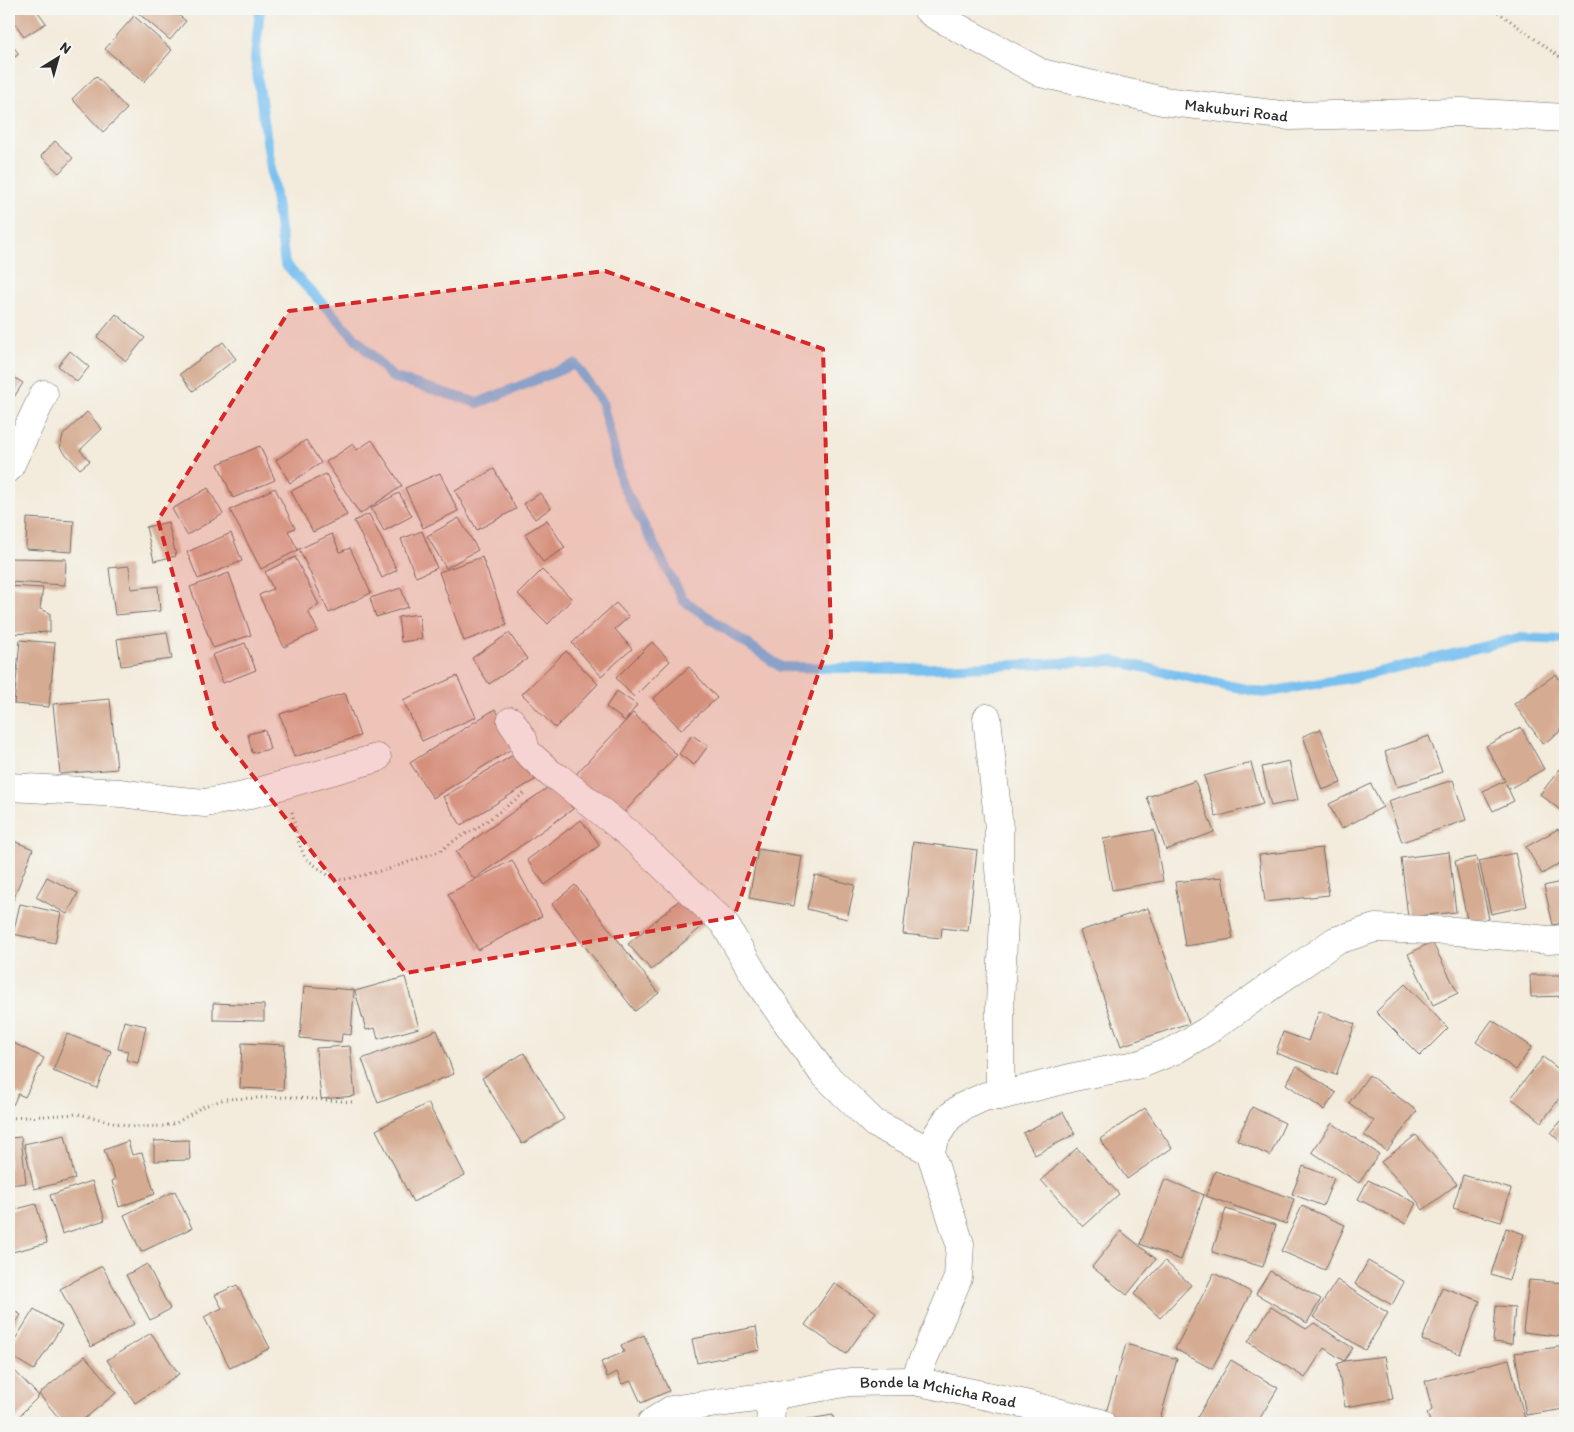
<svg xmlns="http://www.w3.org/2000/svg" width="1574" height="1432" font-family="Itim,sans-serif">
	<style>
		.lines { fill: none; stroke-linecap: round; stroke-linejoin: round }
		.stream { stroke: #78c0f0; stroke-width: 10 }
		.building { fill: #d5ab92 }
		.minor-casing { stroke: #716e69; stroke-width: 29 }
		.tertiary-casing { stroke: #716e69; stroke-width: 29 }
		.path { stroke: #716e69; stroke-width: 3; stroke-dasharray: 1 4; stroke-linecap: butt }
		.minor { stroke: #fff; stroke-width: 28 }
		.tertiary { stroke: #fff; stroke-width: 28 }
		.marked { fill: #d62828; fill-opacity: 0.2; stroke: #d62828; stroke-width: 4; stroke-dasharray: 10 6; stroke-linejoin: round }
		.labels { text-anchor: middle; dominant-baseline: central; stroke-width: 4; stroke-linejoin: round; paint-order: stroke }
		.street-label { font-size: 16px; fill: #2b2b2b; stroke: #f6f6f2 }
	</style>
	<rect width="100%" height="100%" fill="#f6f6f2"/>
	<filter id="ink" filterUnits="userSpaceOnUse"><feTurbulence type="fractalNoise" baseFrequency=".02" numOctaves="2"/><feDisplacementMap in="SourceGraphic" scale="10" xChannelSelector="R" yChannelSelector="G"/><feConvolveMatrix kernelMatrix="1 2 1 2 8 2 1 2 1" color-interpolation-filters="sRGB"/></filter>
	<filter id="wash" filterUnits="userSpaceOnUse"><feTurbulence type="fractalNoise" baseFrequency=".0096" numOctaves="4" result="noise"/><feDisplacementMap in="SourceGraphic" scale="20" xChannelSelector="R" yChannelSelector="G"/><feGaussianBlur stdDeviation="1.12" result="paint"/><feColorMatrix in="noise" values="0 0 0 0 0 0 0 0 0 0 0 0 0 0 0 0 0 1.4 0 .05"/><feComposite in="paint" operator="in"/></filter>
	<g filter="url(#wash)">
		<rect width="100%" height="100%" fill="#f3ebdb"/>
		<g class="lines">
			<polyline class="stream" points="260,9 255,59 285,264 392,377 478,403 575,364 602,402 622,484 683,600 781,667 911,669 1114,661 1264,693 1366,675 1518,638 1565,640"/>
		</g>
		<g id="blocks">
			<g class="building">
				<polygon points="9,9 36,9 46,23 24,37 9,14"/>
				<polygon points="140,9 171,9 186,21 170,40 137,12"/>
				<polygon points="134,16 172,50 144,82 105,49"/>
				<polygon points="9,41 19,54 9,61"/>
				<polygon points="96,76 127,109 103,132 72,99"/>
				<polygon points="55,141 73,158 59,173 41,156"/>
				<polygon points="116,314 145,338 126,361 97,337"/>
				<polygon points="223,342 236,359 193,391 180,374"/>
				<polygon points="70,351 89,367 77,382 58,366"/>
				<polygon points="9,374 23,383 9,405"/>
				<polygon points="87,412 102,429 80,450 90,461 80,469 60,448 63,435"/>
				<polygon points="306,440 321,463 290,483 276,460"/>
				<polygon points="372,440 402,486 360,514 326,462 353,444 357,450"/>
				<polygon points="260,446 275,480 233,498 218,464"/>
				<polygon points="494,469 516,509 477,530 455,491"/>
				<polygon points="440,473 458,511 423,528 405,488"/>
				<polygon points="326,474 347,515 313,532 291,491"/>
				<polygon points="208,488 223,514 187,535 172,509"/>
				<polygon points="275,488 295,528 288,531 298,550 261,569 230,510"/>
				<polygon points="399,493 412,516 384,531 371,508"/>
				<polygon points="540,493 551,508 535,519 524,504"/>
				<polygon points="369,514 397,570 382,578 354,521"/>
				<polygon points="27,518 74,521 72,552 26,549"/>
				<polygon points="459,518 478,550 446,568 427,536"/>
				<polygon points="547,520 565,548 543,562 525,534"/>
				<polygon points="168,522 176,556 154,561 146,527"/>
				<polygon points="422,531 437,568 416,577 401,539"/>
				<polygon points="231,533 242,561 198,579 187,552"/>
				<polygon points="332,534 340,552 350,548 371,593 329,613 299,549"/>
				<polygon points="295,557 319,605 308,611 318,631 284,647 259,595 273,589 265,572"/>
				<polygon points="482,557 507,625 464,641 439,572"/>
				<polygon points="9,558 66,559 65,585 9,582"/>
				<polygon points="129,566 131,589 158,586 160,611 115,615 109,568"/>
				<polygon points="542,570 572,599 548,624 518,594"/>
				<polygon points="229,573 251,635 213,648 190,587"/>
				<polygon points="9,586 43,588 40,609 50,613 50,632 9,634"/>
				<polygon points="401,588 408,607 376,617 370,598"/>
				<polygon points="616,603 629,617 615,629 632,649 601,676 572,643"/>
				<polygon points="419,614 422,639 401,642 398,617"/>
				<polygon points="167,632 172,659 121,666 117,639"/>
				<polygon points="509,633 527,659 489,684 472,658"/>
				<polygon points="20,640 55,643 49,707 14,704"/>
				<polygon points="652,642 670,661 634,697 616,678"/>
				<polygon points="245,643 256,670 223,683 212,655"/>
				<polygon points="566,651 598,684 555,728 522,694"/>
				<polygon points="689,667 717,698 681,730 653,699"/>
				<polygon points="1556,674 1565,688 1565,728 1543,744 1514,704"/>
				<polygon points="457,676 476,717 422,741 403,700"/>
				<polygon points="617,691 637,705 625,721 606,707"/>
				<polygon points="345,693 360,736 294,757 280,714"/>
				<polygon points="110,699 117,769 60,774 53,704"/>
				<polygon points="495,709 518,745 433,798 410,763"/>
				<polygon points="633,713 677,755 616,821 575,782 577,773"/>
				<polygon points="1521,727 1544,769 1509,789 1506,784 1514,801 1493,811 1483,791 1505,781 1486,746"/>
				<polygon points="1321,729 1341,783 1322,790 1303,736"/>
				<polygon points="265,730 270,749 252,753 248,734"/>
				<polygon points="692,735 708,746 694,765 679,754"/>
				<polygon points="1429,736 1442,772 1397,787 1385,752"/>
				<polygon points="520,751 536,779 461,825 443,797"/>
				<polygon points="1289,761 1298,800 1271,806 1262,767"/>
				<polygon points="1251,763 1263,804 1216,817 1204,776"/>
				<polygon points="1560,769 1565,773 1565,814 1540,794"/>
				<polygon points="1453,780 1466,820 1402,842 1388,801"/>
				<polygon points="1195,781 1214,832 1166,850 1147,797"/>
				<polygon points="554,783 573,809 474,879 456,852"/>
				<polygon points="1371,784 1383,807 1341,829 1329,804"/>
				<polygon points="581,820 600,845 545,885 527,860"/>
				<polygon points="1558,829 1565,842 1565,860 1542,874 1526,847"/>
				<polygon points="1154,830 1163,881 1112,890 1103,839"/>
				<polygon points="9,839 33,849 11,905 9,904"/>
				<polygon points="913,842 977,850 968,931 942,928 941,938 903,934"/>
				<polygon points="1322,848 1329,895 1265,902 1259,855"/>
				<polygon points="758,849 802,856 794,906 749,898"/>
				<polygon points="1449,852 1456,912 1408,917 1401,858"/>
				<polygon points="1515,853 1527,906 1491,914 1479,861"/>
				<polygon points="1476,857 1489,919 1468,924 1455,861"/>
				<polygon points="512,860 542,916 478,950 448,894"/>
				<polygon points="815,875 855,885 847,919 807,909"/>
				<polygon points="47,877 78,893 67,914 36,897"/>
				<polygon points="1222,877 1233,939 1185,946 1175,882"/>
				<polygon points="1565,881 1565,922 1553,925 1544,886"/>
				<polygon points="575,885 659,993 635,1011 552,904"/>
				<polygon points="682,898 705,924 651,970 628,944"/>
				<polygon points="20,904 61,913 55,943 13,934"/>
				<polygon points="1148,908 1189,1023 1121,1046 1080,931"/>
				<polygon points="1432,942 1458,993 1433,1005 1408,954"/>
				<polygon points="1530,975 1565,975 1565,996 1531,997"/>
				<polygon points="405,977 419,1028 378,1039 375,1028 366,1030 355,991"/>
				<polygon points="1405,984 1448,1028 1420,1056 1376,1012"/>
				<polygon points="304,986 354,990 351,1035 342,1034 341,1042 300,1038"/>
				<polygon points="213,1003 264,1005 264,1021 213,1020"/>
				<polygon points="1319,1011 1355,1024 1336,1075 1276,1053 1283,1032 1308,1041"/>
				<polygon points="1492,1020 1532,1047 1516,1070 1476,1042"/>
				<polygon points="124,1021 146,1026 138,1063 126,1060 128,1051 118,1049"/>
				<polygon points="437,1030 454,1074 378,1103 362,1059"/>
				<polygon points="67,1034 111,1051 97,1088 53,1071"/>
				<polygon points="9,1041 44,1058 25,1097 18,1094 13,1105 9,1102"/>
				<polygon points="242,1043 285,1045 283,1090 240,1088"/>
				<polygon points="350,1046 355,1096 321,1099 316,1048"/>
				<polygon points="524,1053 564,1119 522,1144 482,1078"/>
				<polygon points="1543,1057 1565,1074 1565,1091 1542,1122 1511,1098"/>
				<polygon points="1297,1066 1336,1093 1324,1110 1286,1084"/>
				<polygon points="1369,1075 1417,1111 1387,1151 1364,1135 1374,1121 1349,1103"/>
				<polygon points="428,1103 465,1175 413,1202 376,1130"/>
				<polygon points="1252,1107 1285,1123 1270,1156 1237,1140"/>
				<polygon points="1145,1108 1172,1148 1127,1179 1100,1139"/>
				<polygon points="1063,1112 1075,1134 1035,1155 1023,1133"/>
				<polygon points="1565,1116 1565,1146 1551,1133"/>
				<polygon points="1332,1123 1379,1154 1359,1183 1312,1152"/>
				<polygon points="65,1135 75,1179 34,1189 24,1144"/>
				<polygon points="1416,1135 1457,1184 1423,1210 1418,1202 1381,1162"/>
				<polygon points="21,1137 26,1183 9,1185 9,1138"/>
				<polygon points="189,1140 190,1160 154,1161 154,1141"/>
				<polygon points="128,1141 132,1155 142,1153 155,1194 119,1207 112,1181 115,1179 104,1150"/>
				<polygon points="1077,1148 1119,1194 1083,1227 1041,1180"/>
				<polygon points="1303,1166 1334,1178 1323,1206 1292,1194"/>
				<polygon points="1215,1171 1294,1199 1286,1224 1206,1196"/>
				<polygon points="1463,1175 1511,1189 1501,1222 1453,1208"/>
				<polygon points="1165,1179 1204,1195 1181,1260 1140,1244"/>
				<polygon points="1368,1180 1416,1203 1406,1224 1358,1199"/>
				<polygon points="92,1181 105,1220 62,1234 50,1195"/>
				<polygon points="175,1191 192,1228 141,1252 124,1215"/>
				<polygon points="36,1204 47,1243 9,1253 9,1211"/>
				<polygon points="1302,1206 1345,1225 1325,1270 1281,1251"/>
				<polygon points="1226,1209 1276,1225 1263,1267 1212,1252"/>
				<polygon points="1506,1228 1524,1234 1509,1280 1491,1274"/>
				<polygon points="1121,1231 1156,1259 1127,1295 1092,1267"/>
				<polygon points="1165,1261 1191,1285 1160,1318 1134,1294"/>
				<polygon points="1368,1261 1404,1282 1392,1305 1355,1284"/>
				<polygon points="147,1264 170,1309 150,1320 126,1275"/>
				<polygon points="102,1266 134,1324 91,1347 60,1289"/>
				<polygon points="1270,1271 1321,1299 1307,1323 1256,1294"/>
				<polygon points="1214,1273 1251,1292 1212,1369 1175,1349"/>
				<polygon points="1337,1280 1388,1313 1365,1350 1313,1317"/>
				<polygon points="1529,1280 1565,1283 1564,1337 1523,1332"/>
				<polygon points="834,1283 876,1312 846,1354 805,1325"/>
				<polygon points="237,1285 270,1348 230,1368 204,1317 222,1308 215,1295"/>
				<polygon points="1442,1287 1480,1301 1460,1354 1422,1340"/>
				<polygon points="1496,1306 1515,1307 1512,1344 1493,1342"/>
				<polygon points="9,1307 21,1315 9,1334"/>
				<polygon points="1271,1307 1306,1329 1314,1323 1353,1348 1344,1361 1324,1348 1305,1378 1248,1342"/>
				<polygon points="34,1309 62,1326 34,1370 9,1355 9,1349"/>
				<polygon points="756,1327 760,1350 697,1363 692,1339"/>
				<polygon points="151,1333 179,1374 135,1403 107,1360"/>
				<polygon points="644,1335 669,1391 641,1403 631,1381 622,1384 617,1372 607,1377 601,1362 624,1352 621,1345"/>
				<polygon points="1126,1344 1177,1359 1159,1423 1128,1423 1105,1416"/>
				<polygon points="1565,1346 1565,1409 1526,1415 1515,1353"/>
				<polygon points="85,1356 116,1393 79,1423 63,1423 39,1394"/>
				<polygon points="1385,1356 1393,1399 1345,1407 1337,1364 1344,1361"/>
				<polygon points="1509,1359 1526,1423 1431,1423 1427,1414 1432,1410 1425,1381"/>
				<polygon points="1231,1360 1278,1388 1257,1423 1194,1423"/>
				<polygon points="9,1365 39,1396 12,1423 9,1423"/>
				<polygon points="833,1415 834,1423 798,1423 797,1421"/>
			</g>
		</g>
	</g>
	<g filter="url(#ink)">
		<use href="#blocks" fill-opacity="0" stroke="#716e69" stroke-width="1"/>
		<g class="lines">
			<defs>
				<g id="minor">
					<polyline points="9,468 44,394"/>
					<polyline points="987,718 999,828 999,869 1004,918 1000,1005 1000,1096"/>
					<polyline points="511,721 523,739 526,751 551,774 559,778 628,833 724,923 759,983 822,1072 874,1123 930,1151"/>
					<polyline points="9,787 121,793 172,800 205,803 244,796 377,758"/>
					<polyline points="914,1381 958,1278 960,1244 930,1151 937,1135 948,1118 962,1107 986,1096 1000,1096 1074,1077 1141,1064 1175,1050 1207,1031 1335,941 1375,928 1455,931 1548,940 1565,939"/>
					<path id="s1" d="M651 1423 671 1410 717 1403 772 1396 850 1382 914 1381 1021 1403 1101 1423"/>
					<polyline points="770,1423 772,1396"/>
				</g>
				<g id="tertiary">
					<path id="s2" d="M927 9 933 14 1041 73 1163 101 1290 116 1461 112 1565 118"/>
				</g>
			</defs>
			<use href="#minor" class="minor-casing"/>
			<use href="#tertiary" class="tertiary-casing"/>
			<g class="path">
				<polyline points="1494,9 1565,61"/>
				<polyline points="292,812 298,841 305,858 332,878 342,880 389,869 440,851 458,838 476,829 526,792"/>
				<polyline points="9,1118 78,1114 134,1127 164,1126 176,1123 202,1107 225,1099 287,1097 353,1102"/>
			</g>
			<use href="#minor" class="minor"/>
			<use href="#tertiary" class="tertiary"/>
		</g>
	</g>
	<path class="marked" d="M605 271 823 349 831 637 734 917 406 973 215 727 158 520 289 311Z"/>
	<g class="labels">
		<g class="street-label">
			<text stroke="none"><textPath href="#s2" startOffset="330">Makuburi Road</textPath></text>
			<text stroke="none"><textPath href="#s1" startOffset="294">Bonde la Mchicha Road</textPath></text>
		</g>
	</g>
	<rect width="1574" height="1432" fill="none" stroke="#f6f6f2" stroke-width="30"/>
	<g transform="translate(58 58) rotate(37)" stroke="#f6f6f2" stroke-width="4" paint-order="stroke">
	<path d="M0-4L9 19L0 12L-9 19Z" fill="#2b2b2b"/>
	<text y="-8" font-size="14" font-weight="bold" text-anchor="middle" fill="#2b2b2b">N</text>
	</g>
</svg>
